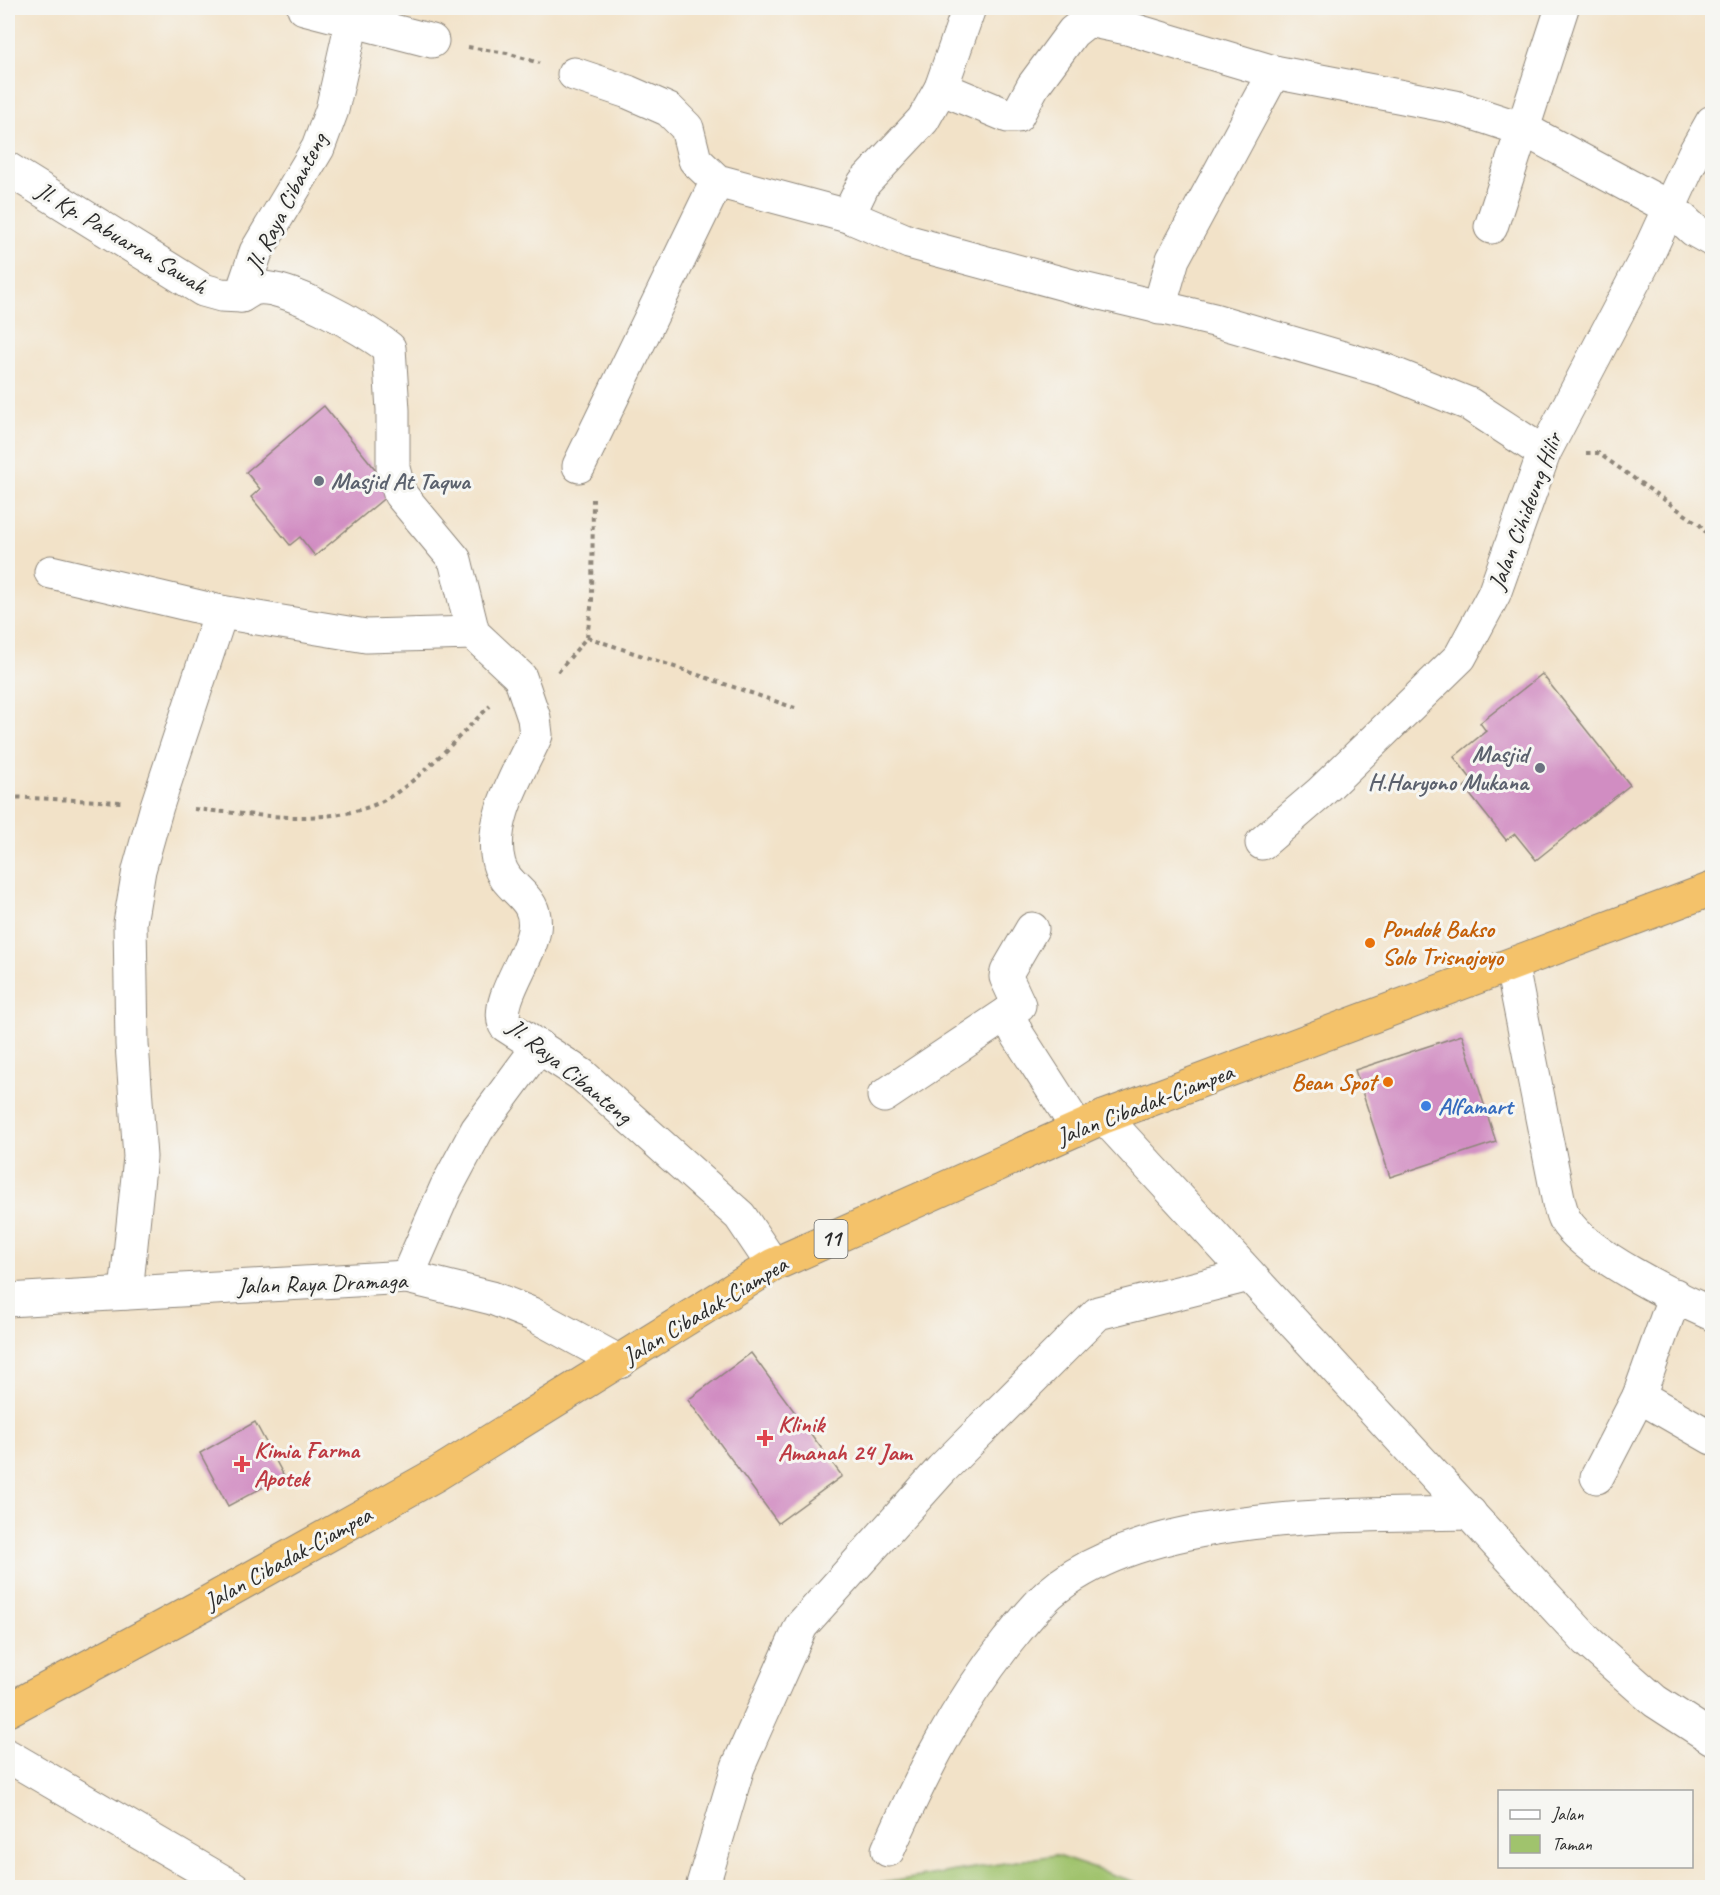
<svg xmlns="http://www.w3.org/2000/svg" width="1720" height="1895" font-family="Caveat,sans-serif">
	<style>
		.green { fill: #a0c36d; stroke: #66774c; stroke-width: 1.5 }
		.building { fill: #d18dc2 }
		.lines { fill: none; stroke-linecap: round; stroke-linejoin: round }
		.minor-casing { stroke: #8e867a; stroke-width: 35 }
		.highway-casing { stroke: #8e867a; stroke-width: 35 }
		.path { stroke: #8e867a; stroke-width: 4; stroke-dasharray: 4.5 4.5; stroke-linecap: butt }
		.minor { stroke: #fff; stroke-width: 33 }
		.highway { stroke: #f4c26a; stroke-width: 33 }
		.worship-dot { fill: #6b7280; stroke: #f6f6f2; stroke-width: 2 }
		.food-dot { fill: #e8710a; stroke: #f6f6f2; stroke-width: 2 }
		.shop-dot { fill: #3f7fe0; stroke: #f6f6f2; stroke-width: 2 }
		.health-dot { fill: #e0444e; stroke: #f6f6f2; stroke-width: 2 }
		.labels { text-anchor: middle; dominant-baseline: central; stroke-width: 6; stroke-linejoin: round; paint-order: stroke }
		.shield { fill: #f6f6f2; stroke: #686867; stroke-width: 1.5 }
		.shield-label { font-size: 22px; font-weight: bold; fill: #2b2b2b }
		.street-label { font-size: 24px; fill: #2b2b2b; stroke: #f6f6f2 }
		.worship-label { font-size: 24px; font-weight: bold; fill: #5b616d; stroke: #f6f6f2; text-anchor: start }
		.food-label { font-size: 24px; font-weight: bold; fill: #c56008; stroke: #f6f6f2; text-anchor: start }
		.shop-label { font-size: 24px; font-weight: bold; fill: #366cbe; stroke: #f6f6f2; text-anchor: start }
		.health-label { font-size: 24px; font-weight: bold; fill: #be3a42; stroke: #f6f6f2; text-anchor: start }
	</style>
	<rect width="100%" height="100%" fill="#f6f6f2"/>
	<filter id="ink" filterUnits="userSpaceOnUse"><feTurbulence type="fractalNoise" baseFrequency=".0167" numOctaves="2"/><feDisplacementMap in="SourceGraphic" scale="12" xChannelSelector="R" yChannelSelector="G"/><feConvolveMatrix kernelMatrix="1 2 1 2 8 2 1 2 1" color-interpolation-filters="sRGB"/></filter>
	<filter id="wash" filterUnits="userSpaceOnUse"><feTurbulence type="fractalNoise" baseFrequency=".008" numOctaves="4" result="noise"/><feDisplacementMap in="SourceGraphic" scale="24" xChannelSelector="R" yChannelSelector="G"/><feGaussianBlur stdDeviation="1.35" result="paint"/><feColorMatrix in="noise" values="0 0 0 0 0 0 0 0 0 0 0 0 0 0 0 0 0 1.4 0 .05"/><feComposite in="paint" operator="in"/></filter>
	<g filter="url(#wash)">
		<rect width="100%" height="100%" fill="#f2e2c8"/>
		<polygon class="green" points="1054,1855 1150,1887 858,1887"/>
		<g id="blocks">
			<g class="building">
				<polygon points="324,406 393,491 315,556 300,537 290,545 251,497 260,489 246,472"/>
				<polygon points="1542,674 1630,785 1536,860 1515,834 1506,840 1464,787 1472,780 1454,757 1486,731 1480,723"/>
				<polygon points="1462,1035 1496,1142 1390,1177 1355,1070"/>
				<polygon points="751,1353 842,1476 778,1523 688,1400"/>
				<polygon points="255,1422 284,1476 228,1506 200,1453"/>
			</g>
		</g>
	</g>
	<g filter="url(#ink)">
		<use href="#blocks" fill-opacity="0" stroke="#8e867a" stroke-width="1.5"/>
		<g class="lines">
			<defs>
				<g id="minor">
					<polyline points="304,8 432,41"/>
					<path d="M355 8 332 110 318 148 256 252 241 296C245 294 249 291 253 289 282 280 366 330 389 348L393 410V468L400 494 455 560 473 633 520 677 534 718 536 735C519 773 487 821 499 864 507 892 539 895 534 930 530 958 495 1000 505 1025L582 1075 740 1216 773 1265"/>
					<polyline points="1094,8 1088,20 1127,28 1274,72 1455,107 1525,130 1670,208 1694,230 1712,240"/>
					<polyline points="574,74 628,92 669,110 687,128 695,160 717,181 848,216 909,242 1083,289 1214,320 1384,370 1469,404 1544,453"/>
					<polyline points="941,88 1008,116 1017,116 1033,86 1073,32 1088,20"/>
					<polyline points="8,169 203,290 221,295 241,296"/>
					<polyline points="848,216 864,183 923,120 941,88 969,8"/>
					<polyline points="1491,227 1562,8"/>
					<polyline points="1159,308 1173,259 1274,72"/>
					<polyline points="579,466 717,181"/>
					<polyline points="51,572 221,612 366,636 473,633"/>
					<polyline points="1262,843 1320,793 1460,657 1494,594 1544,453 1647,256 1694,154 1712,122"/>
					<polyline points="1032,929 1007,972 1006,977 1019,1005 1008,1013 1017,1034 1078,1129"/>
					<path d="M1512 967 1559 1203C1561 1208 1562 1216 1565 1220 1587 1255 1674 1297 1712 1314"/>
					<polyline points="884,1096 1008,1013"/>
					<polyline points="1104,1117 1587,1641 1655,1701 1712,1738"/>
					<polyline points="407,1277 446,1188 477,1130 539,1046"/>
					<polyline points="126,1293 140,1157 132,1044 130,923 139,870 157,806 221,612"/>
					<polyline points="1675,1295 1639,1396 1712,1438"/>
					<polyline points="8,1300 407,1277 492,1298 532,1314 620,1362"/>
					<polyline points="1597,1477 1639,1396"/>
					<polyline points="8,1756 234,1888"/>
					<path d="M888 1850C923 1772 954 1710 1007 1642 1020 1626 1034 1608 1049 1594 1143 1511 1350 1515 1470 1513"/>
					<polyline points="702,1888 738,1767 801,1626 942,1469 1098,1313 1249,1275"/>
				</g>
				<polyline id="highway" points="8,1710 203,1605 437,1474 773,1265 1104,1117 1712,889"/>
			</defs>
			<use href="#minor" class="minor-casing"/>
			<use href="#highway" class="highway-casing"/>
			<g class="path">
				<polyline points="468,47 507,53 539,63"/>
				<polyline points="1586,453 1598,453 1700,525 1712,540"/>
				<polyline points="587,637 795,708"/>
				<polyline points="558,672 587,637 592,600 593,499"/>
				<polyline points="8,797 121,802"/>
				<path d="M194 809C252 814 335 829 388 798 424 777 459 735 490 706"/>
			</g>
			<use href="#minor" class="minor"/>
			<use href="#highway" class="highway"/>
		</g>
	</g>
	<g class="worship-dot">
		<circle cx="319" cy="481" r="6"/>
		<circle cx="1540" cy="768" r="6"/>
	</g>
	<g class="food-dot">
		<circle cx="1370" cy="943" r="6"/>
		<circle cx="1388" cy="1082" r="6"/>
	</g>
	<circle class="shop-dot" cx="1426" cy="1106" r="6"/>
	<g class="health-dot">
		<path d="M762 1429h6v6h6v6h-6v6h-6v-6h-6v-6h6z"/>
		<path d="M239 1455h6v6h6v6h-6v6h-6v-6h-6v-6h6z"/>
	</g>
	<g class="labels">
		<rect class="shield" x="814.5" y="1220" width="33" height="38" rx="4.5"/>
		<g class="shield-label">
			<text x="831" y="1239">11</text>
		</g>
		<g class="street-label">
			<text transform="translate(286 202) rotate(-63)">Jl. Raya Cibanteng</text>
			<text transform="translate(122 238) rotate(31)">Jl. Kp. Pabuaran Sawah</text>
			<text transform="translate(1525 511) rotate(-69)">Jalan Cihideung Hilir</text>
			<text transform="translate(570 1071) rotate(39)">Jl. Raya Cibanteng</text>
			<text transform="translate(1145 1104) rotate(-21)">Jalan Cibadak-Ciampea</text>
			<text transform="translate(322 1283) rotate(-2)">Jalan Raya Dramaga</text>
			<text transform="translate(705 1310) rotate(-31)">Jalan Cibadak-Ciampea</text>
			<text transform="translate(288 1558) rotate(-29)">Jalan Cibadak-Ciampea</text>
		</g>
		<g class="worship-label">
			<text x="331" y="481">Masjid At Taqwa</text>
			<text x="1528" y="754" text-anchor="end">Masjid<tspan x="1528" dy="28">H.Haryono Mukana</tspan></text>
		</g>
		<g class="food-label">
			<text x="1382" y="929">Pondok Bakso<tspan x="1382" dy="28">Solo Trisnojoyo</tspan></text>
			<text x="1376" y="1082" text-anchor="end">Bean Spot</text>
		</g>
		<g class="shop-label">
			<text x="1438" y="1106">Alfamart</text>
		</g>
		<g class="health-label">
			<text x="778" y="1424">Klinik<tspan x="778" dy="28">Amanah 24 Jam</tspan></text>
			<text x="254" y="1450">Kimia Farma<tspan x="254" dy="28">Apotek</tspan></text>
		</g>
	</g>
	<rect width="1720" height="1895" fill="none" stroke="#f6f6f2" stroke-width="30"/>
	<rect x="1498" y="1790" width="195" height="78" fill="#f6f6f2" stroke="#a5a5a2" stroke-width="1.5"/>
	<rect x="1510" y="1810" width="30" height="9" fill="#ffffff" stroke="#a5a5a2" stroke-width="1.5"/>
	<text x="1552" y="1820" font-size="18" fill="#2b2b2b">Jalan</text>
	<rect x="1510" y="1835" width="30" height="18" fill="#a0c36d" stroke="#a5a5a2" stroke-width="1.5"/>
	<text x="1552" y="1850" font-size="18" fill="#2b2b2b">Taman</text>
</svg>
